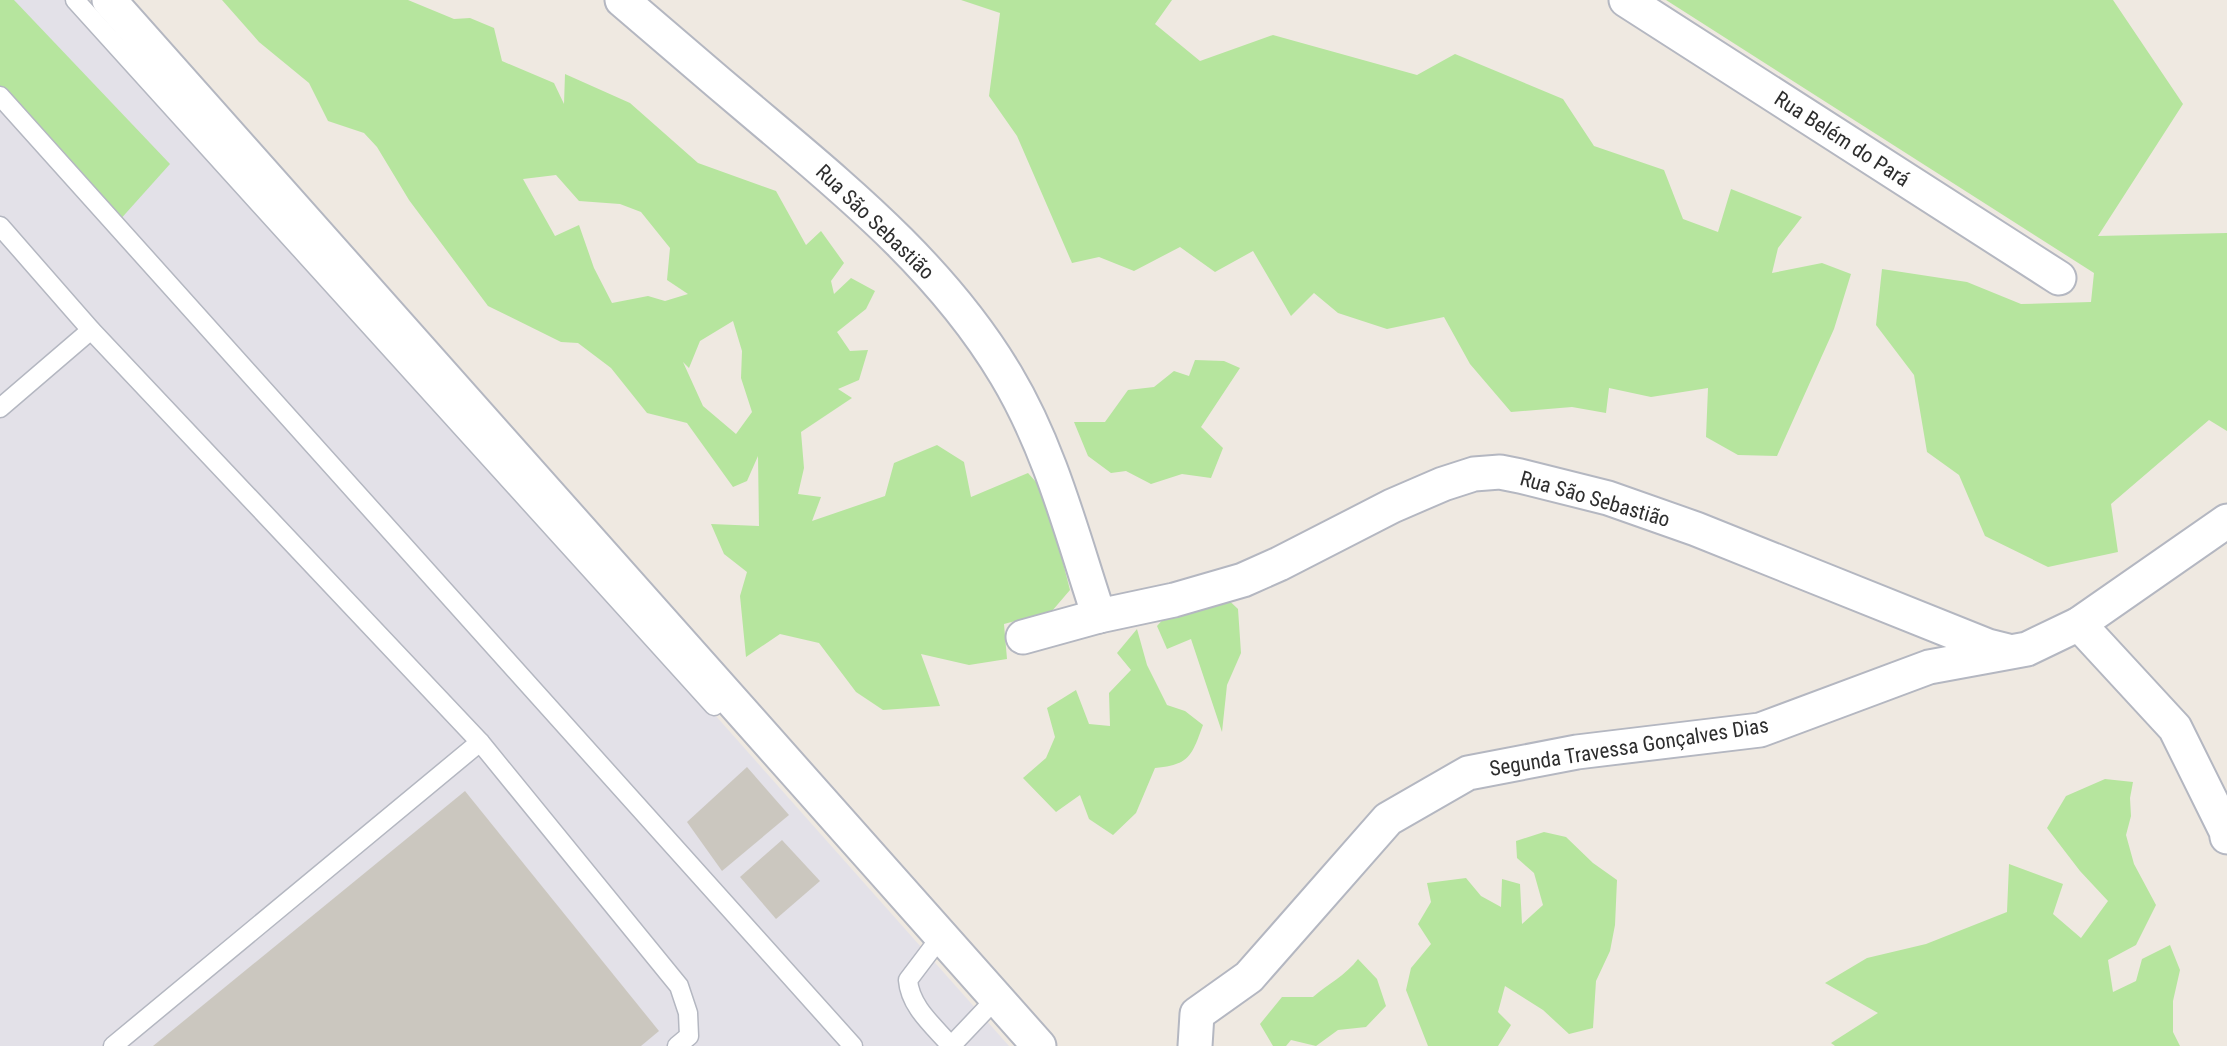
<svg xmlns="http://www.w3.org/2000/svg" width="2227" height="1046" font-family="'Roboto Condensed',sans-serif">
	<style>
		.industrial { fill: #e3e1e8 }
		.green { fill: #b6e59e; fill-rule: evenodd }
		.building { fill: #cbc7bf }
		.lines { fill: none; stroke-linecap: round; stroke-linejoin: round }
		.service-casing { stroke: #b4b7c1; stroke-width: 21 }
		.minor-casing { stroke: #b4b7c1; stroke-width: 37 }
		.service { stroke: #fff; stroke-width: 18 }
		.minor { stroke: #fff; stroke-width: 33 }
		.labels { text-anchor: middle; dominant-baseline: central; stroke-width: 6; stroke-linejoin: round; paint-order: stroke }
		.street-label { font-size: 21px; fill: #2e2e2e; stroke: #fff }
	</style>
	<rect width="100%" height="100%" fill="#efe9e1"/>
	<polygon class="industrial" points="0,0 80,0 1009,1046 0,1046"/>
	<g class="green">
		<polygon points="0,0 14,0 170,164 109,232 0,99"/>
		<path d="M222 0H408L454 19 470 18 494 28 502 61 554 83 564 104 565 74 630 103 698 163 776 191 806 245 821 231 844 263 831 281 834 294 851 278 875 291 866 309 837 332 850 351 868 350 859 380 838 389 852 398 801 432 804 468 798 494 821 497 812 521 885 496 894 463 937 445 964 462 971 497 1028 473 1045 492 1070 590 1052 611 1004 624 1007 659 969 665 921 654 940 706 883 710 856 692 819 643 780 634 746 657 740 596 747 572 724 554 711 524 759 526 758 456 747 481 733 487 687 423 647 413 611 368 578 343 561 342 488 306 409 200 377 147 364 133 328 121 309 83 259 42ZM556 175 579 201 620 204 641 212 670 248 667 280 688 294 665 301 648 296 612 303 594 268 579 225 555 236 523 179ZM733 321 742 351 741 378 752 412 736 434 703 406 683 362 689 368 700 341Z"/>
		<polygon points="961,0 1172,0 1155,24 1200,61 1273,35 1417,75 1455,54 1563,99 1594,146 1664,170 1683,219 1718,232 1731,189 1802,217 1778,248 1772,273 1822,263 1851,274 1834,329 1777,456 1738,455 1706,437 1708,388 1651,397 1609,388 1606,413 1572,407 1511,412 1470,364 1444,317 1387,329 1338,313 1314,293 1291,316 1253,251 1215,272 1180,247 1134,271 1099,257 1072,263 1017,136 989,96 1000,13"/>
		<polygon points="1666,0 2113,0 2183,104 2098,236 2227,233 2227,431 2209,420 2111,504 2118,552 2048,567 1985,536 1959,475 1927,452 1914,375 1876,325 1882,269 1967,282 2021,304 2091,302 2094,273"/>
		<polygon points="1195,360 1224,361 1240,368 1201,427 1223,448 1211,478 1182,474 1151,484 1126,471 1111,473 1088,456 1074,422 1105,422 1128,390 1154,387 1174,371 1189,376"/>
		<polygon points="1221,593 1238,609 1241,653 1227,685 1222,732 1191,639 1167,649 1157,626 1176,605"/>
		<path d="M1137 629 1147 665 1167 705 1185 711 1203 725C1192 755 1190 765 1155 768L1136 813 1113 835 1089 819 1080 795 1056 812 1023 778 1046 758 1055 737 1047 708 1076 690 1089 724 1110 726 1109 693 1131 670 1117 653Z"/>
		<polygon points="2105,779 2133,782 2130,798 2131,816 2126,835 2134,864 2156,905 2136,945 2108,960 2113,992 2136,981 2142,959 2170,945 2180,970 2173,1001 2173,1032 2180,1046 1835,1046 1831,1043 1878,1013 1825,983 1867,958 1926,944 2007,912 2009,864 2063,884 2053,914 2081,938 2108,901 2080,871 2047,828 2066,796"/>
		<polygon points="1544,832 1566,837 1593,863 1617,880 1615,925 1610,951 1596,981 1593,1028 1569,1034 1543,1010 1505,986 1498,1012 1511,1025 1498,1046 1428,1046 1406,990 1411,968 1431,944 1418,924 1431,902 1427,883 1466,878 1481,896 1501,907 1502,879 1520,884 1522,924 1543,905 1534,873 1517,858 1516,841"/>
		<path d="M1358 959 1377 979 1386 1006 1366 1027 1338 1030 1316 1046 1291 1040 1286 1046H1273L1260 1024 1282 997H1313C1328 984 1346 975 1358 959Z"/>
	</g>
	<g class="building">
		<polygon points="747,767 789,815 722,871 687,822"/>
		<polygon points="465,791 659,1031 641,1046 153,1046"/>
		<polygon points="782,840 820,881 776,919 740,877"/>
	</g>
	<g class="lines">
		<defs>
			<g id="service">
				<polyline points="75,0 714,706"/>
				<polyline points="0,96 853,1046"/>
				<polyline points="0,226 91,330 480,742 679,986 688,1013 689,1036 677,1046"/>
				<polyline points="0,408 91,330"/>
				<path d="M933 947 908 980C910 1007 934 1026 951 1046L988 1007"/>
				<polyline points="113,1046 480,742"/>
			</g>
			<g id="minor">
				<polyline points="109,0 1039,1046"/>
				<path d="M622 0C672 43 721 85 771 127 859 201 947 276 1006 375 1051 450 1072 535 1099 616"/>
				<polyline points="1626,0 2059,278"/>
				<polyline points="2079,624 2175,728 2226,831 2227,837"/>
				<polyline points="1023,637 1099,616 1174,600 1243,580 1279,564 1392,506 1443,484 1474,474 1500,472 1520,476 1608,498 1696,529 1988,646 2008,651"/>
				<polyline points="1195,1046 1197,1014 1249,977 1388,819 1468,773 1577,752 1760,730 1929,667 2027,649 2079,624 2227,521"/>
			</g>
		</defs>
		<use href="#service" class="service-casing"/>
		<use href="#minor" class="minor-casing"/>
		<use href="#service" class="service"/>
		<use href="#minor" class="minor"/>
	</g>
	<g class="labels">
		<g class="street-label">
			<text transform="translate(1842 139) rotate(33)">Rua Belém do Pará</text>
			<text transform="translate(875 222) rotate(44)">Rua São Sebastião</text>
			<text transform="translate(1595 499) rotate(16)">Rua São Sebastião</text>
			<text transform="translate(1629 747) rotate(-9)">Segunda Travessa Gonçalves Dias</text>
		</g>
	</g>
</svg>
